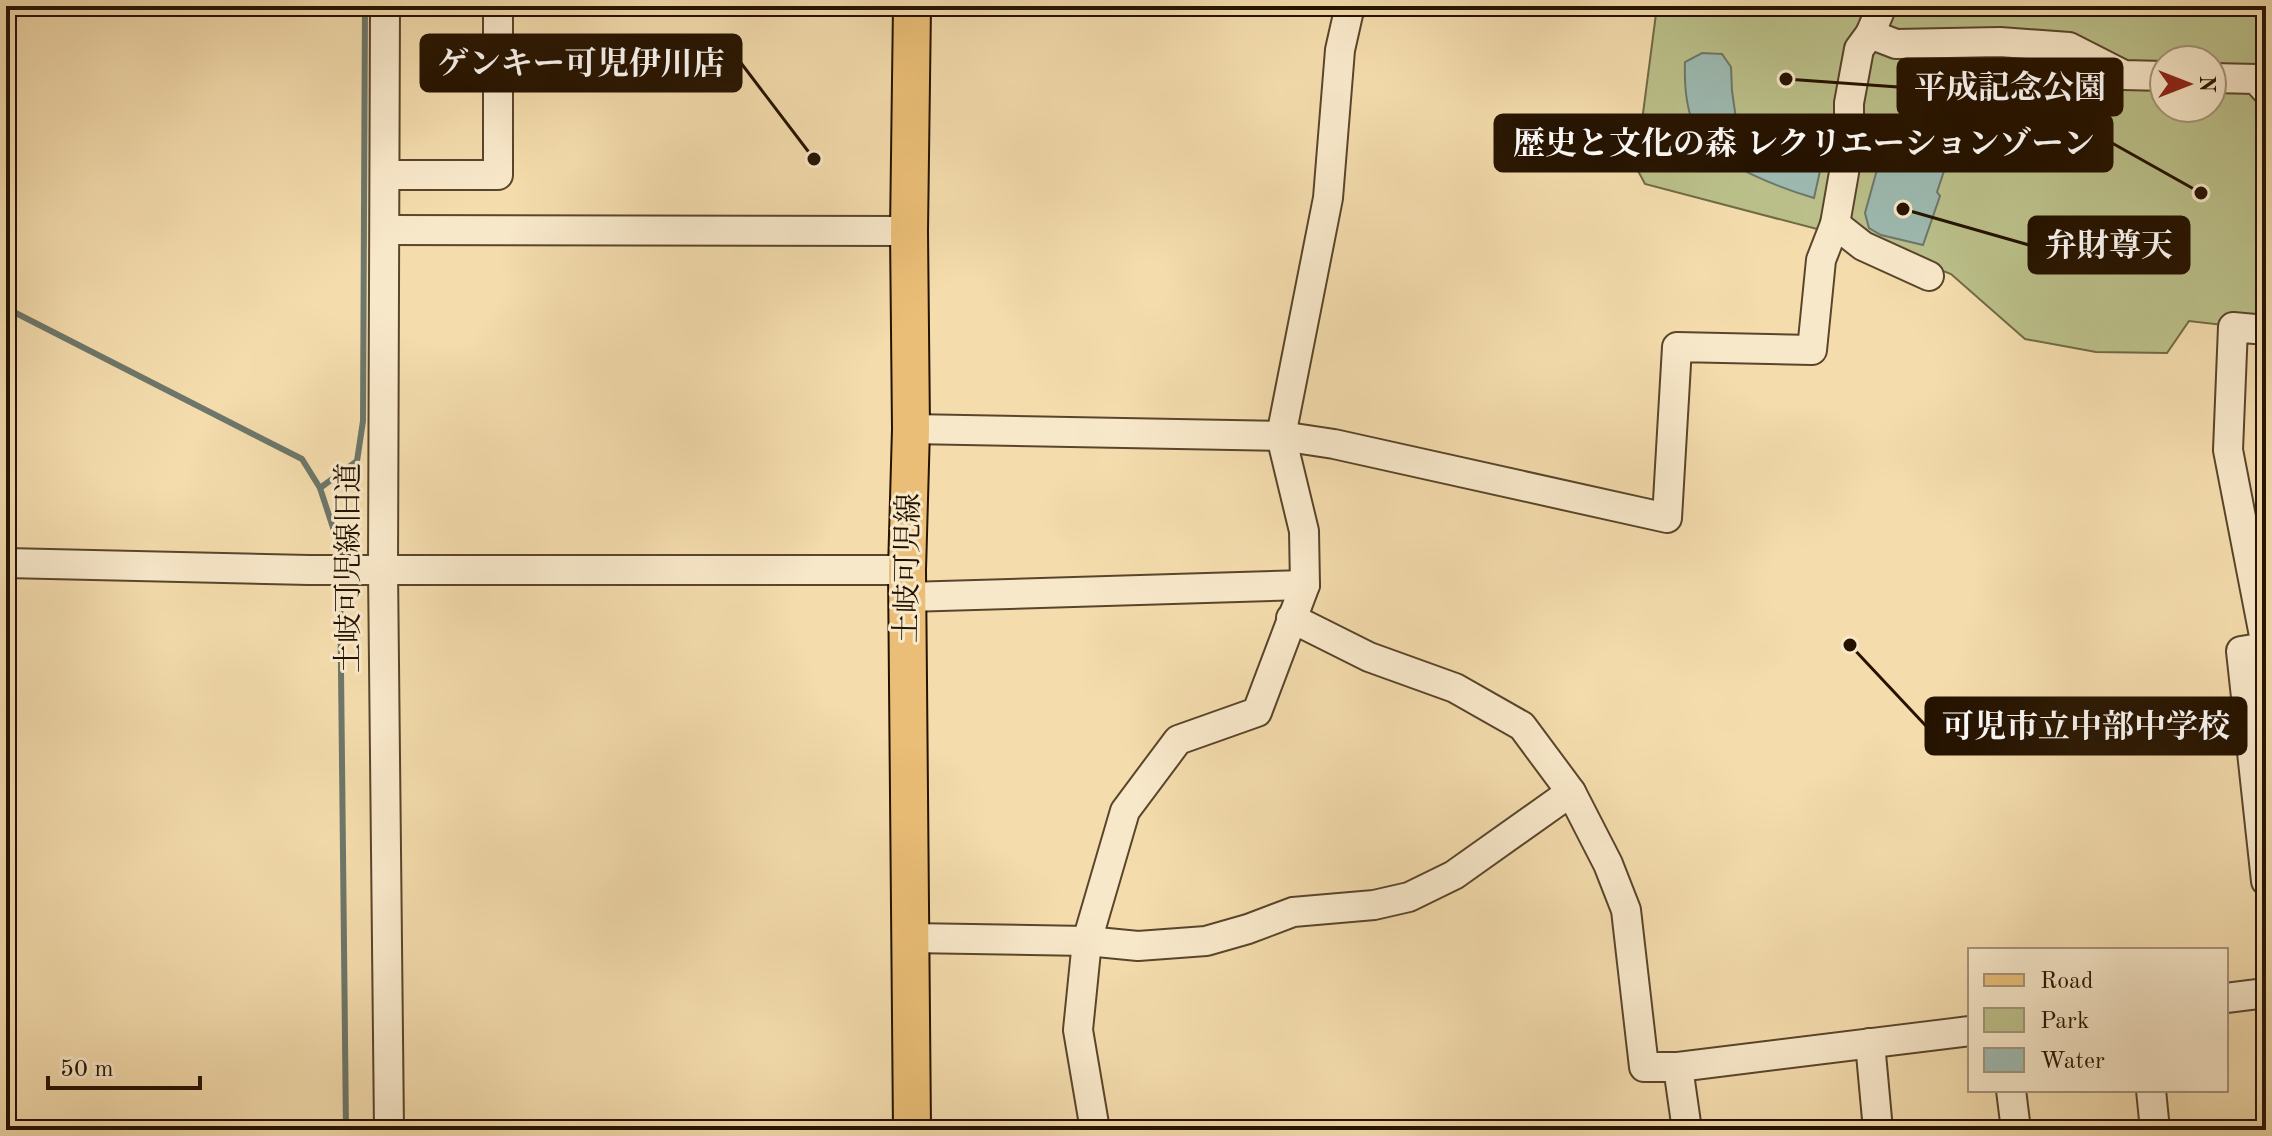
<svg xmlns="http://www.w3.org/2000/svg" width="2272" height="1136" font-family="'Old Standard TT','Noto Serif JP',serif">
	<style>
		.green { fill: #bbc08a; stroke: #706a45; stroke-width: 2; fill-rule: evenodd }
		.water { fill: #9dbab1; stroke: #6d776a; stroke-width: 2 }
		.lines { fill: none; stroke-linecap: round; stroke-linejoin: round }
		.stream { stroke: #6d776a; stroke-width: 6 }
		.minor-casing { stroke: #59452b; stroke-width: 32 }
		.major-casing { stroke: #251300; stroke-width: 40 }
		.minor { stroke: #f8e8ca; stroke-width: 28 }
		.major { stroke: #eabe76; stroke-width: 36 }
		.labels { text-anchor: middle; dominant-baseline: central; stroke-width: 6; stroke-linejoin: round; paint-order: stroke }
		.street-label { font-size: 30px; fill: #251300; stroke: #f8e8ca }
		.leader { fill: none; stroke: #251300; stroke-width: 3 }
		.callout-dot { fill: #251300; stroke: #f8e8ca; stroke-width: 3 }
		.callout { fill: #251300; stroke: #251300; stroke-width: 3 }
		.callout-label { font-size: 32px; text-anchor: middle; font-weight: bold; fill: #fff }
	</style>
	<rect width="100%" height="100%" fill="#f4dcad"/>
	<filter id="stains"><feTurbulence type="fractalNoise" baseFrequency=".0025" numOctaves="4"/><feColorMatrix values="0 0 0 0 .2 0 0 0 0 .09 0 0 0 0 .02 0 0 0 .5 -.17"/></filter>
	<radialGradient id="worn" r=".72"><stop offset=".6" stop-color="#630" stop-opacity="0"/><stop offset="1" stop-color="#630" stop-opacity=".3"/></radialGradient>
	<path class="green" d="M1657 6H2266V330L2189 321 2167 353 2096 352 2025 339 1951 274 1878 245 1645 184 1636 167ZM2164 60H2212V108H2164Z"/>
	<g class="water">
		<polygon points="1670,6 1784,6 1784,15 1673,12"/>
		<path d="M1702 53 1722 54 1731 67 1732 91 1736 119 1752 145 1779 161 1802 160 1816 164 1820 171 1814 198C1783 189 1722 166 1702 140 1686 118 1684 88 1685 62Z"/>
		<polygon points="1902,136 1916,139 1935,164 1944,171 1937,192 1940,196 1923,245 1881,235 1869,228 1865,213 1883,148 1889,139"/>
	</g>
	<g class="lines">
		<g class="stream">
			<polyline points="6,308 302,459 320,488"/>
			<polyline points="340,562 340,549 320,488 357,461 363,421 365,6"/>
			<polyline points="340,578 346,1130"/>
		</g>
		<defs>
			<g id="minor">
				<polyline points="385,6 383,570 389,1130"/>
				<polyline points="1870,34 1896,44 2000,42 2069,47 2124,75 2164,76"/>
				<polyline points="2212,78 2256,79 2266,90"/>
				<polyline points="385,175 498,175 498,6"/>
				<polyline points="1835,224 1863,246 1929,276"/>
				<polyline points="385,230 909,231"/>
				<polyline points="2266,330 2233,327 2228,450 2266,646"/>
				<polyline points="911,429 1281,436 1334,444 1667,518 1677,347 1812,350 1821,260 1835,224 1849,144 1849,103 1859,49 1870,34 1882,6"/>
				<polyline points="6,563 309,570 907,570"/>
				<polyline points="907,597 1305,585"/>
				<polyline points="1291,618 1369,657 1455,688 1522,726 1571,792 1608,864 1626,910 1644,1067 1678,1067 1970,1031"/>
				<polyline points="2266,647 2241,651 2266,881"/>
				<polyline points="910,938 1087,941 1138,946 1206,941 1248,929 1293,912 1374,905 1409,897 1454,875 1571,792"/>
				<polyline points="2226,998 2266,993"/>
				<polyline points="1870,1043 1878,1130"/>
				<polyline points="1678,1067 1687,1130"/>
				<polyline points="2011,1090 2016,1130"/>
				<polyline points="2151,1090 2155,1130"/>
				<polyline points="1095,1130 1078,1030 1087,941 1125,811 1178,740 1257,712 1305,585 1304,531 1281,436 1328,198 1340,50 1349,10 1353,6"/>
			</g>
			<polyline id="major" points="912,1130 907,570 911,429 909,231 912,6"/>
		</defs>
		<use href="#minor" class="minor-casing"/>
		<use href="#major" class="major-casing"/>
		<use href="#minor" class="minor"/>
		<use href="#major" class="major"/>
	</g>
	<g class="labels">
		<g class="street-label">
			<text transform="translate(350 568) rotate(-90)">土岐可児線旧道</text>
			<text transform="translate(909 568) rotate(-89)">土岐可児線</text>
		</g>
	</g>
	<path class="leader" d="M814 159L741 63M1786 79L1898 87M2201 193L2112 143M1903 209L2029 245M1850 645L1926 726"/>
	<g class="callout-dot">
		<circle cx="814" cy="159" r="8"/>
		<circle cx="1786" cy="79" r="8"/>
		<circle cx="2201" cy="193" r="8"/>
		<circle cx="1903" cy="209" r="8"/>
		<circle cx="1850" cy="645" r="8"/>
	</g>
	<g class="callout">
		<rect x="421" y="35" width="320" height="56" rx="8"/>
		<rect x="1898" y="59" width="224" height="56" rx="8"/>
		<rect x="1495" y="115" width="617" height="56" rx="8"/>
		<rect x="2029" y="217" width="160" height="56" rx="8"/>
		<rect x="1926" y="698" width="320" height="56" rx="8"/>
	</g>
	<g class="callout-label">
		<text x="581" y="74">ゲンキー可児伊川店</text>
		<text x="2010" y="98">平成記念公園</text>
		<text x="1804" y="154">歴史と文化の森 レクリエーションゾーン</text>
		<text x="2109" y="256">弁財尊天</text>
		<text x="2086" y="737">可児市立中部中学校</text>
	</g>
	<rect width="2272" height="1136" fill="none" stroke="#f4dcad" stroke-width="32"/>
	<rect x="8" y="8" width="2256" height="1120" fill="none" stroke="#251300" stroke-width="4"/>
	<rect x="16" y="16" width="2240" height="1104" fill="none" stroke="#251300" stroke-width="2"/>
	<rect x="1968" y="948" width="260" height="144" fill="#f8e8ca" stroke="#a49379" stroke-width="2"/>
	<rect x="1984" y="974" width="40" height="12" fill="#eabe76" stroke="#a49379" stroke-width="2"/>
	<text x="2040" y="988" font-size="24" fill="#251300">Road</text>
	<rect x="1984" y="1008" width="40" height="24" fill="#bbc08a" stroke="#a49379" stroke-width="2"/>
	<text x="2040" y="1028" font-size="24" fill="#251300">Park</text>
	<rect x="1984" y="1048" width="40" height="24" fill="#9dbab1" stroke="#a49379" stroke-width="2"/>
	<text x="2040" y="1068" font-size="24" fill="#251300">Water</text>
	<g transform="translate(2188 84) rotate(90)"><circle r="38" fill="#f8e8ca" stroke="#a49379" stroke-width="2"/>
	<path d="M0-6L14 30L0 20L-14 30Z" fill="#8f2418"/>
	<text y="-12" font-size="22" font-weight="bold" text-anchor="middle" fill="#251300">N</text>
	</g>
	<path d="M48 1076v12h152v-12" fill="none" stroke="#251300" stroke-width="4"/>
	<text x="60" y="1076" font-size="24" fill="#251300" stroke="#f8e8ca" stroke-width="6" paint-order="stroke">50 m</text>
	<rect width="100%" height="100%" filter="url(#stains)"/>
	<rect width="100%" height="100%" fill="url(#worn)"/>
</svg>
